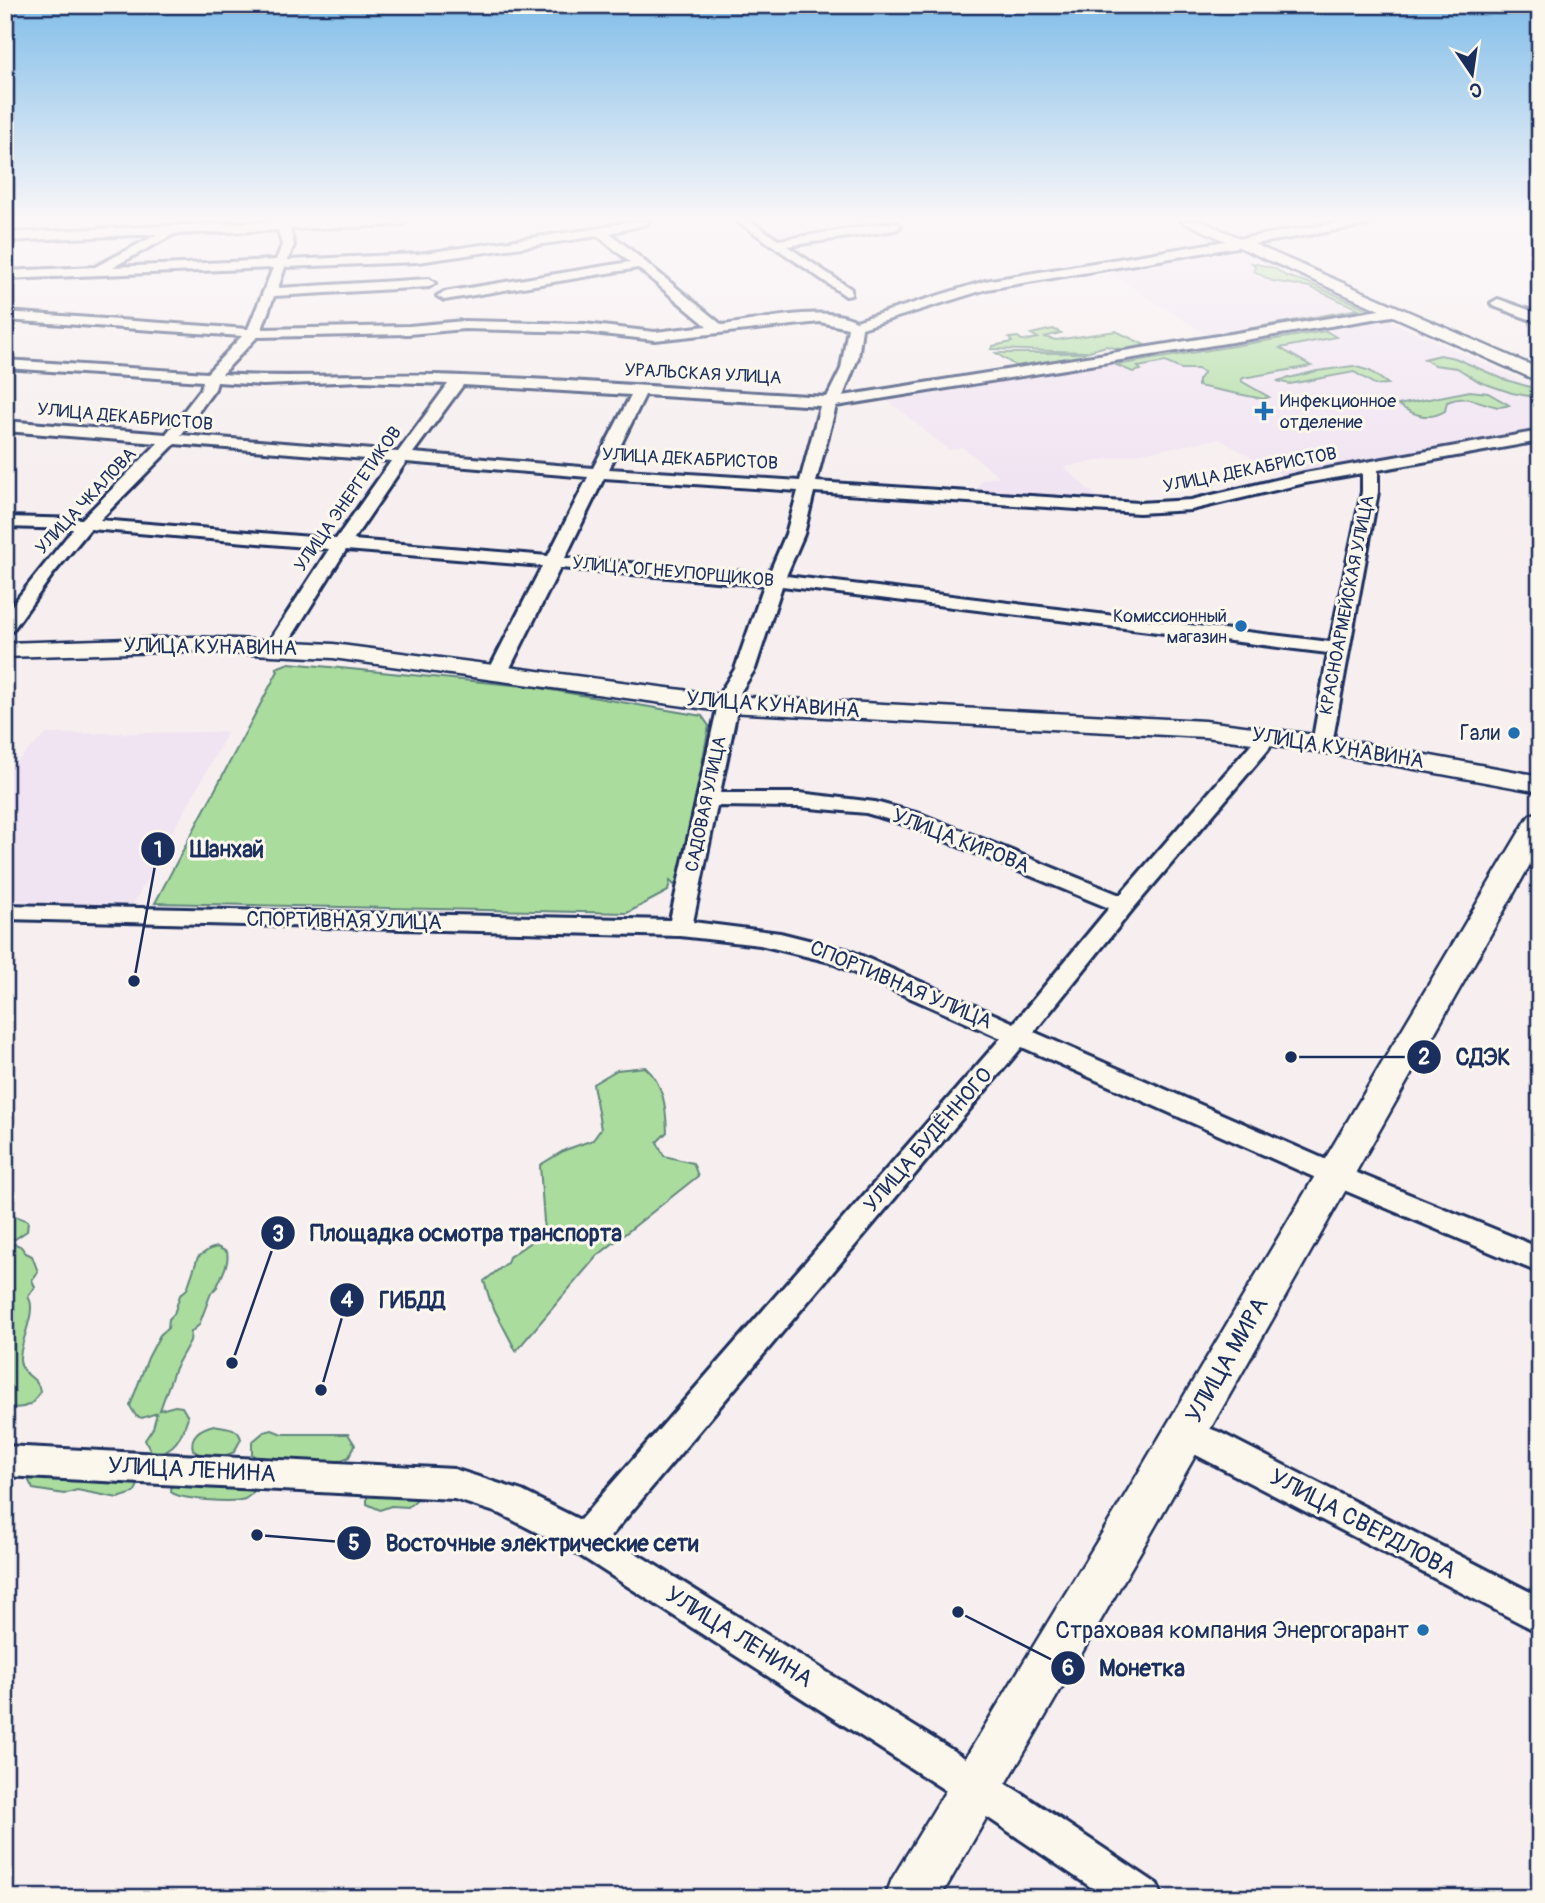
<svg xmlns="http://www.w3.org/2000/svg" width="1545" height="1903" font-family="Pangolin,sans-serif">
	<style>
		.built { fill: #f0e3f2 }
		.green { fill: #aadc9d; stroke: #62867e; stroke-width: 2 }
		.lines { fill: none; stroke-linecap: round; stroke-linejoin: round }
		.minor-casing { stroke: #1b2f5e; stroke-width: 6 }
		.major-casing { stroke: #1b2f5e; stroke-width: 5 }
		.minor { fill: #fbf7ec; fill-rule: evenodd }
		.major { fill: #fbf7ec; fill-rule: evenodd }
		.poi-dot { fill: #1f6fb2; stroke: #fbf7ec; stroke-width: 2.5 }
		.labels { text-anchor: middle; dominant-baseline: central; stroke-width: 6; stroke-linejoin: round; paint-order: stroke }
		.far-street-label { font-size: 18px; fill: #1b2f5e; stroke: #fbf7ec }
		.far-poi-label { font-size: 18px; fill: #1b2f5e; stroke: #fbf7ec; text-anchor: start }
		.street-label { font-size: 21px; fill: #1b2f5e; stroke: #fbf7ec }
		.poi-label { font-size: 21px; fill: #1b2f5e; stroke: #fbf7ec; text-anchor: end }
		.near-street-label { font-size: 24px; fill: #1b2f5e; stroke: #fbf7ec }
		.near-poi-label { font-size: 24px; fill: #1b2f5e; stroke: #fbf7ec; text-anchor: end }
		.leader { fill: none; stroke: #1b2f5e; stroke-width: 2.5 }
		.callout-dot { fill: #1b2f5e; stroke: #fbf7ec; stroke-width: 2.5 }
		.mark-label { font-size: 21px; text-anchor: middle; font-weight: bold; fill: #fff }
		.callout-label { font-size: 23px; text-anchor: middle; font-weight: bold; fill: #1b2f5e; stroke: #fbf7ec; stroke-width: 6; stroke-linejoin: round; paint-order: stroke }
	</style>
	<rect width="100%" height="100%" fill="#f6eeef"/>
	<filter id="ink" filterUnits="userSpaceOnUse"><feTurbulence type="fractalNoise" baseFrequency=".0143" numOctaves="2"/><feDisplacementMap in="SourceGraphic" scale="14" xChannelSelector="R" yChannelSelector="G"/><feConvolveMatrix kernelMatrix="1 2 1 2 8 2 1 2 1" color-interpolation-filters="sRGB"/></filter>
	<g filter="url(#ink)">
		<g class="built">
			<polygon points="1231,250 1369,311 1210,337 1107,271"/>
			<polygon points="1388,320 1540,389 1540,427 1286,477 1219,439 1064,467 1100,500 976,490 982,480 999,476 962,447 949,450 887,400"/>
			<polygon points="228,732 132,906 5,901 5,772 47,734"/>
		</g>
		<g class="green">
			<polygon points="1252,263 1274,268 1286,276 1306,282 1366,308 1365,310 1238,332 1236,331 1359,309 1310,287 1272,281 1254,271 1255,266"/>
			<polygon points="1053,329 1061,333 1044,337 1056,340 1116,331 1151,348 1129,351 1106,346 1086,352 991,349 993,346 1012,342 1009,338 1018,337 1023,341 1038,338 1031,334"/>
			<polygon points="1326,331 1336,337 1280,348 1311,366 1243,378 1241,381 1269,397 1263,399 1198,386 1198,380 1204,372 1198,369 1181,369 1165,362 1138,367 1141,370 1133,372 1116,365"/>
			<polygon points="996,353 1083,353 1092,360 1023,371"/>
			<polygon points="1440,355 1455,358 1503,379 1540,390 1540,398 1512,393 1480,382 1457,368 1434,365 1424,359"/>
			<polygon points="1353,366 1370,371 1388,384 1376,385 1354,372 1290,384 1277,381 1317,371"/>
			<path d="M1470 391 1488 393 1509 405C1488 413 1476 390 1447 402L1445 411C1428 421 1414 415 1398 405Z"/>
			<polygon points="289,663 534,687 702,716 709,726 680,881 674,885 670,881 668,891 627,913 155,903 278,671 276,668"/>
			<path d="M645 1067C664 1084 666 1107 667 1132L657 1142 664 1156 693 1163 698 1176 597 1256 516 1351 491 1303 484 1281 507 1263 509 1257 541 1235 544 1222 540 1165 565 1150 593 1140 601 1129 593 1084 617 1070Z"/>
			<polygon points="5,1205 7,1213 28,1221 27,1231 15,1239 5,1240"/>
			<path d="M5 1243C12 1244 22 1243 24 1252L32 1256 38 1272 32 1280 35 1287 28 1297C38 1309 20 1342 20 1358 20 1377 38 1375 40 1391 35 1404 24 1410 10 1407L5 1400Z"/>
			<path d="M217 1247 227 1252C230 1263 221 1276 217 1287L211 1293 199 1325 191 1332 190 1341 175 1368 160 1410 175 1406 182 1407 188 1417C182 1435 174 1456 151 1451L145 1440 153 1428 157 1413 142 1418 136 1416 130 1406 148 1358 160 1335 168 1328 169 1319 174 1314 180 1295 187 1289 198 1257 210 1249Z"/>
			<path d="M214 1425C225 1428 238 1426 241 1439L234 1452C223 1458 203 1459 193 1450 189 1435 201 1428 214 1425Z"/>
			<path d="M272 1430 282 1434H348L355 1445 349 1457 334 1463C313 1458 281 1464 257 1459L252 1454V1442L264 1432Z"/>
			<polygon points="31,1472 141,1479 134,1493 118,1498 77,1490 64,1494 33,1489 28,1479"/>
			<path d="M172 1479 257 1488C254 1492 250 1496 245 1499 233 1503 180 1500 171 1492Z"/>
			<polygon points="367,1490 420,1497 408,1507 391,1506 380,1510 367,1504"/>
		</g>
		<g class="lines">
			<defs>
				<g id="minor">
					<path d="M276 221H406L400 225 290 229 294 245 288 260 418 254 601 228 630 221H649L647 224 610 233 722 325C757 321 826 304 856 321L985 281 1347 221H1373L1367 225 987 289 862 328 858 358 843 396 1392 308 1399 312 1392 316 836 406 816 482 1139 503 1191 500 1305 473 1540 431V441L1378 470V492L1332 744 1329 748H1315L1312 744 1328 653 782 586 755 669 741 691 720 793H799L875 802 923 815 1120 895 1251 744 1258 732H1272L1275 736 1268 750 1132 910 1034 1032 1345 1168 1540 1248V1273L1325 1182 1022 1047 610 1537 1021 1793 1157 1884 1163 1898H1107L993 1821 573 1551 501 1514 454 1499 5 1476V1446L454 1469 522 1491 580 1520 1001 1038 830 962 760 945 680 936 5 919V905L670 920 721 691 735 669 764 585 560 568 508 672 498 678 488 672 542 566 346 550 286 646 276 652 266 646 329 549 90 529 53 574 12 631 5 633V614L73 529 5 527V517L82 519 158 443 5 431V421L166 434 201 389 203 381 5 368V360L207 373 242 336 5 320V312L248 329 273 268 5 279V271L95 267 158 234 5 241V233ZM278 230 282 245 276 260 113 267 174 234ZM598 236 630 262 444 292 437 296 444 300 638 268 707 326 655 332 584 324 464 321 409 326 262 329 274 296 429 287 435 283 429 279 278 288 285 267 418 262ZM820 322 848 328 841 369 827 397C695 390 566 379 435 375 364 373 293 379 222 374L257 337 409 334 464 329 584 332 655 340ZM362 381 448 384 398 452 181 435 215 389 217 382 263 385ZM463 385 631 395 593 468 413 453ZM645 395 820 406 800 481 609 469ZM175 444 391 461 336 539 100 520ZM406 462 588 477 548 556 353 540ZM1362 473V492L1330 642 786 576 804 534 814 492 1139 513 1191 510 1305 483ZM604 478 798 491 786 534 769 574 565 558ZM717 806 799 807 866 813 907 825 1109 908 1014 1023 848 950 780 933 693 922Z"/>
					<polygon points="737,221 750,221 779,240 895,222 901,226 895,230 787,246 851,289 851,295 846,296"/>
					<polygon points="1498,299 1540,314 1540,323 1493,306 1491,303"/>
					<polygon points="1185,1419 1219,1432 1540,1597 1540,1633 1173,1443 1169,1433 1173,1423"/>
				</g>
				<g id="major">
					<polygon points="1181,221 1201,221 1540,369 1540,382"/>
					<polygon points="193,637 333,644 728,696 1205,721 1322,736 1540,776 1540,792 1322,752 1205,737 728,712 333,658 193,651 5,657 5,643"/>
					<polygon points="1540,812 1540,847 1153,1530 940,1898 885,1898 892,1879 1121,1502 1526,821 1530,815"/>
				</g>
			</defs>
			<use href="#minor" class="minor-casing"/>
			<use href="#major" class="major-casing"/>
			<use href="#minor" class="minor"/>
			<use href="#major" class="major"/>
		</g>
	</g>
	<linearGradient id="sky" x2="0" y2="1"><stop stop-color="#82bee9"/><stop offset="0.45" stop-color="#fbf7f8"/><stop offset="1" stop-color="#fbf7f8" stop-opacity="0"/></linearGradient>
	<rect width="1545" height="487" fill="url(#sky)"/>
	<g class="poi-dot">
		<path d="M1260.5 400.5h7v7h7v7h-7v7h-7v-7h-7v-7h7z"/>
		<circle cx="1241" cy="626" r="7"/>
		<circle cx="1514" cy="733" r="7"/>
		<circle cx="1423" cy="1630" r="7"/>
	</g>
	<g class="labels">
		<g class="far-street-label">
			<text transform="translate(703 374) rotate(3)">УРАЛЬСКАЯ УЛИЦА</text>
			<text transform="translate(125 417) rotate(5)">УЛИЦА ДЕКАБРИСТОВ</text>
			<text transform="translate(690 459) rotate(3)">УЛИЦА ДЕКАБРИСТОВ</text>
			<text transform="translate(1250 470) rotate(-11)">УЛИЦА ДЕКАБРИСТОВ</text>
			<text transform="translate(348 499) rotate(-55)">УЛИЦА ЭНЕРГЕТИКОВ</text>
			<text transform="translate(86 501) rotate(-47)">УЛИЦА ЧКАЛОВА</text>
			<text transform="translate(673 572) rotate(5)">УЛИЦА ОГНЕУПОРЩИКОВ</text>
			<text transform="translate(1347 605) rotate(-79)">КРАСНОАРМЕЙСКАЯ УЛИЦА</text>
			<text transform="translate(706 804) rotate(-78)">САДОВАЯ УЛИЦА</text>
		</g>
		<g class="far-poi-label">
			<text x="1280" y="401">Инфекционное<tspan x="1280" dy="21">отделение</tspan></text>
			<text x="1227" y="616" text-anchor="end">Комиссионный<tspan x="1227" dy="21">магазин</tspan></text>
		</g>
		<g class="street-label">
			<text transform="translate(210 647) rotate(1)">УЛИЦА КУНАВИНА</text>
			<text transform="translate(773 705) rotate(4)">УЛИЦА КУНАВИНА</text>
			<text transform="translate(1338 748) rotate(9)">УЛИЦА КУНАВИНА</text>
			<text transform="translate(961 841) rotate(21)">УЛИЦА КИРОВА</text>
			<text transform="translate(344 921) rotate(1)">СПОРТИВНАЯ УЛИЦА</text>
			<text transform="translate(901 985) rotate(23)">СПОРТИВНАЯ УЛИЦА</text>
			<text transform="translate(928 1140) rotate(-49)">УЛИЦА БУДЁННОГО</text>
		</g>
		<g class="poi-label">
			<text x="1500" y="733">Гали</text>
		</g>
		<g class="near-street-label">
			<text transform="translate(1227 1360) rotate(-60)">УЛИЦА МИРА</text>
			<text transform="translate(192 1470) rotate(3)">УЛИЦА ЛЕНИНА</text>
			<text transform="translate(1363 1524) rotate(28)">УЛИЦА СВЕРДЛОВА</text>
			<text transform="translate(739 1637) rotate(32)">УЛИЦА ЛЕНИНА</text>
		</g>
		<g class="near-poi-label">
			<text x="1409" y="1630">Страховая компания Энергогарант</text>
		</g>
	</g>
	<path class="leader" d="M134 981L158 849M1291 1057L1424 1057M232 1363L278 1233M321 1390L347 1300M257 1535L354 1543M958 1612L1068 1668"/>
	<g class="callout-dot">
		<circle cx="134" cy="981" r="7"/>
		<circle cx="1291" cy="1057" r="7"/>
		<circle cx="232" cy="1363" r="7"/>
		<circle cx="321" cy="1390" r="7"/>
		<circle cx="257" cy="1535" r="7"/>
		<circle cx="958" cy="1612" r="7"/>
		<circle cx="158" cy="849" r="18"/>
		<circle cx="1424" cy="1057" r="18"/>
		<circle cx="278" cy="1233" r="18"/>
		<circle cx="347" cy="1300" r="18"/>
		<circle cx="354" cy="1543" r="18"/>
		<circle cx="1068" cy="1668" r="18"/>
	</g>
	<g class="mark-label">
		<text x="158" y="857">1</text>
		<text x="1424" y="1064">2</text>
		<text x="278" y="1241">3</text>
		<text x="347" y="1307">4</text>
		<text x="354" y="1550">5</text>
		<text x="1068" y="1675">6</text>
	</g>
	<g class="callout-label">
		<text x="227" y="857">Шанхай</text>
		<text x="1483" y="1065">СДЭК</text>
		<text x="466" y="1241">Площадка осмотра транспорта</text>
		<text x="412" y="1308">ГИБДД</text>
		<text x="542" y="1551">Восточные электрические сети</text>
		<text x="1142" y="1676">Монетка</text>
	</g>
	<rect width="1545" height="1903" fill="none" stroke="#fbf7ec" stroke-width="28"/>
	<rect x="14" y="14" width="1517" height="1875" fill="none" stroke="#1b2f5e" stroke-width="2.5" filter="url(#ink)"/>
	<g transform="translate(1472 74) rotate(167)" stroke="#fbf7ec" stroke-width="5" paint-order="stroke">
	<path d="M0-5L12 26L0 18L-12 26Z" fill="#1b2f5e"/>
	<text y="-10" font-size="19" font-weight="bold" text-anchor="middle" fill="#1b2f5e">С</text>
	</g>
</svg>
